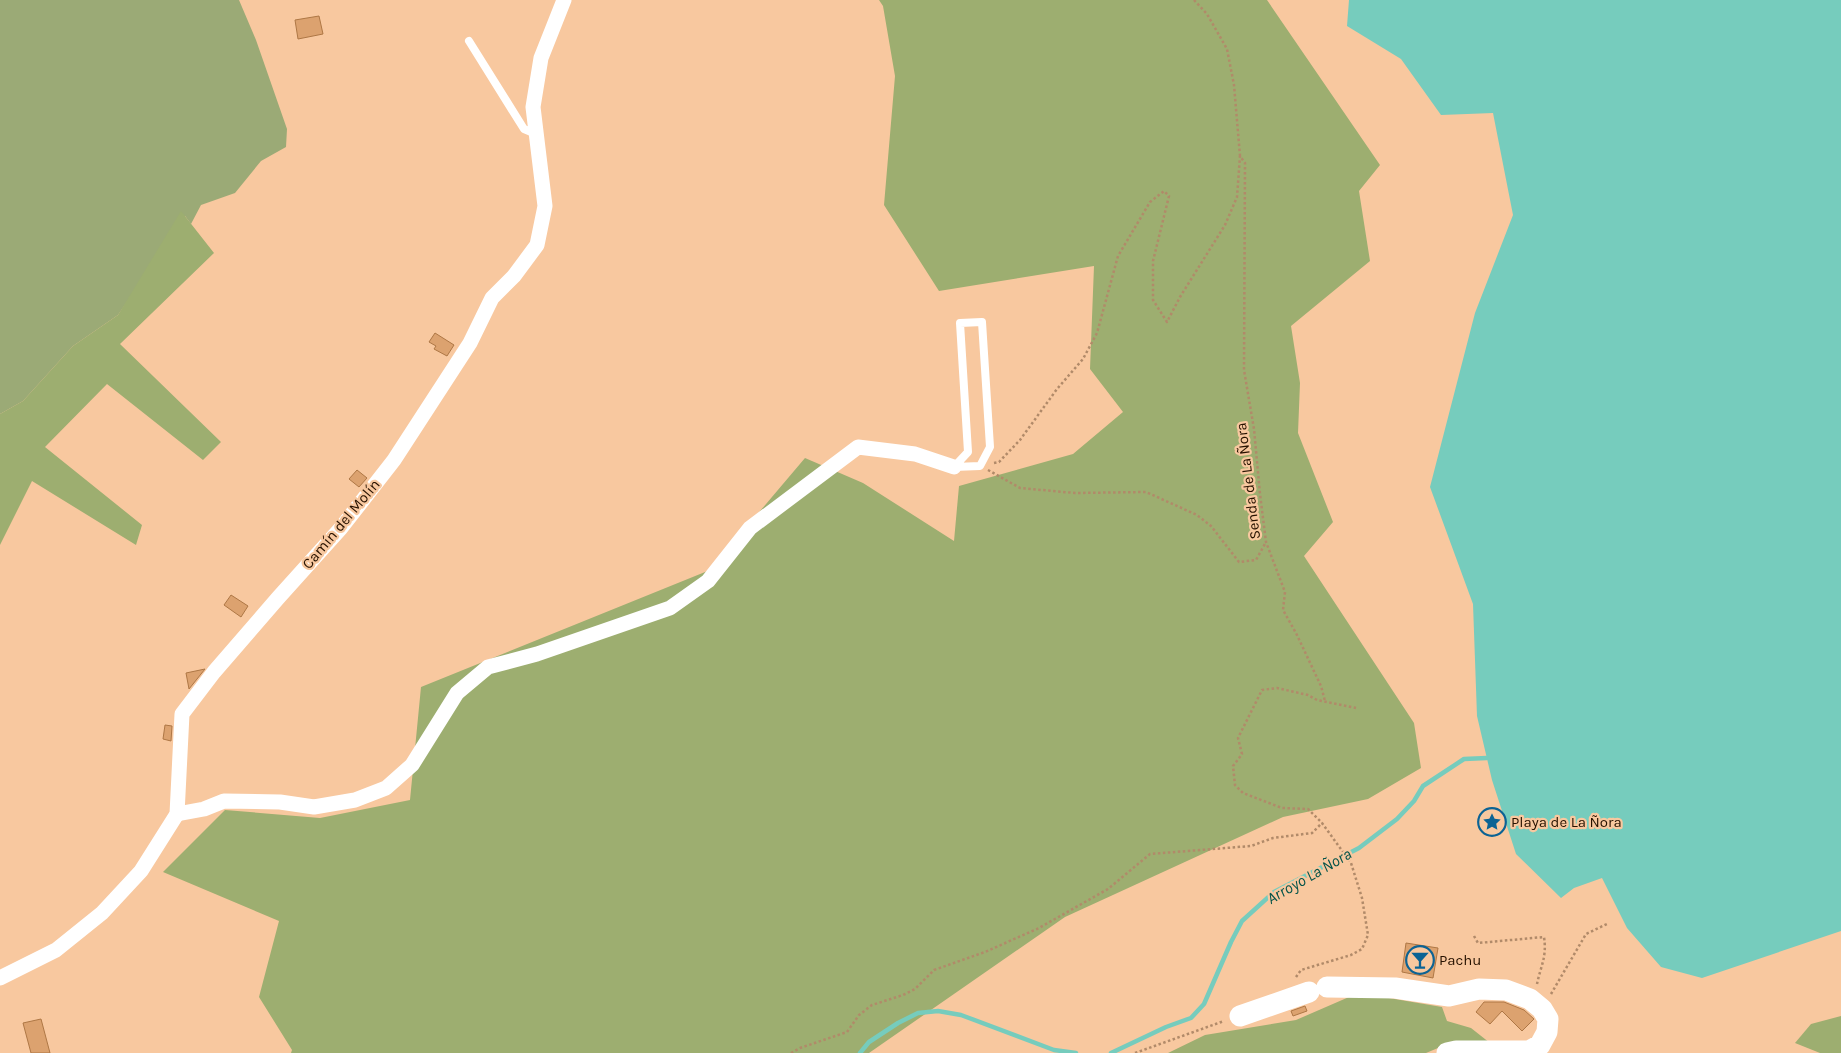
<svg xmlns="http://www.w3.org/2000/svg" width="1841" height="1053" font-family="Karla,sans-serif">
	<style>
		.green { fill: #9baa76 }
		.forest { fill: #9dae70 }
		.water { fill: #76ccbd }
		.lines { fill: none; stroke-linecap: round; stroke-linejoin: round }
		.stream { stroke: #76ccbd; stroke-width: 4.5 }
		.building { fill: #dca26f; stroke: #ae7745 }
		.path { stroke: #b18a69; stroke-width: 2.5; stroke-dasharray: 2.5 2.5; stroke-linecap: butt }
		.lane { stroke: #fff; stroke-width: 8 }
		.street { stroke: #fff; stroke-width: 15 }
		.secondary { stroke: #fff; stroke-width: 21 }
		.labels { text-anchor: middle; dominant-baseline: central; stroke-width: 4.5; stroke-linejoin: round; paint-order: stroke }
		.street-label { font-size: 15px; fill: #271200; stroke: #f8c89f }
		.poi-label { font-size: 15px; fill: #271200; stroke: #f8c89f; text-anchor: start }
		.water-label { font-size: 16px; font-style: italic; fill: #035349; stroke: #f8c89f }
	</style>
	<rect width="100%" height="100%" fill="#f8c89f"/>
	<polygon class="green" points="0,0 239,0 256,40 287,129 286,147 261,161 235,193 201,205 191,224 185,216 118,315 73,346 23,401 0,414"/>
	<g class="forest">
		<polygon points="879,0 1267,0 1380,165 1359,191 1370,261 1291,326 1300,383 1298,433 1333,522 1304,556 1414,723 1421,768 1368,799 1283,817 1065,917 869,1053 291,1053 292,1050 259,997 279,921 163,872 225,810 320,818 410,800 421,687 710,570 805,458 863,483 954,541 959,486 1073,454 1123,412 1090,369 1094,266 939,291 884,205 895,76 883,6"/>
		<polygon points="181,211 214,253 120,344 221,442 203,460 107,384 45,447 142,525 136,545 32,481 0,545 0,414 23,401 73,346 118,315"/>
		<polygon points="1349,997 1383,997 1442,1007 1447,1021 1471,1028 1490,1043 1450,1043 1426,1053 1168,1053 1205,1035 1296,1020"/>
		<polygon points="1841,1016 1841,1053 1820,1053 1795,1043 1811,1024"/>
	</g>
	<polygon class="water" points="1349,0 1841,0 1841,931 1702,978 1661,967 1627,928 1602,878 1574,888 1561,898 1516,854 1492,780 1477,716 1473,604 1430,487 1475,313 1513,215 1493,113 1441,115 1401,59 1347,26"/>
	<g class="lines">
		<g class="stream">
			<polyline points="860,1053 869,1042 898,1023 918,1013 938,1011 961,1015 1054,1050 1076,1053"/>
			<polyline points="1111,1053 1166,1027 1191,1018 1204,1004 1231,942 1242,921 1274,892 1359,848 1397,819 1414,801 1423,786 1464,759 1487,758"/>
		</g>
	</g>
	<g class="building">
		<polygon points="319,16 323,34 298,39 295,20"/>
		<polygon points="435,333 454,345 447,356 434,349 436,346 429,342"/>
		<polygon points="357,470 367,478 359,487 349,479"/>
		<polygon points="231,595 248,606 241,617 224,605"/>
		<polygon points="205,669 189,689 186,673"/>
		<polygon points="165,725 172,726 171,741 163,739"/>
		<polygon points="1406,943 1438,948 1433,978 1402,972"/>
		<polygon points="1484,1002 1504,1002 1524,1010 1534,1019 1522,1031 1502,1011 1490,1024 1476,1012"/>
		<polygon points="1305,1006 1307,1011 1293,1016 1291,1011"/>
		<polygon points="41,1019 50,1053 31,1053 23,1023"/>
	</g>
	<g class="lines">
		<g class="path">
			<polyline points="1194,0 1207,14 1227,49 1234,85 1240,156 1245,163 1244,370 1254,429 1260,494 1266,542 1285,592 1283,610 1296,633 1321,686 1325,701"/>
			<polyline points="994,463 999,462 1020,440 1057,389 1083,359 1097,333 1118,256 1150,202 1164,191 1169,196 1153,261 1153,300 1167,322 1180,297 1225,225 1237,197 1240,156"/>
			<polyline points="988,470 1020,488 1075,493 1146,492 1197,515 1211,526 1239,562 1256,560 1266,542"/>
			<path d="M1474 936 1478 943 1544 937C1547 957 1541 965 1537 984"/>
			<polyline points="1296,977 1301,970 1351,955 1362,949 1368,935 1362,898 1351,863 1322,823 1308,809 1282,808 1243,793 1235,785 1233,766 1242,754 1238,738 1262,690 1277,688 1308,695 1317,700 1356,708"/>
			<polyline points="1551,994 1586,934 1609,923"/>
			<polyline points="791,1053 800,1048 847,1032 859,1015 872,1005 903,995 915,989 934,970 985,952 1039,928 1108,889 1150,854 1251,846 1273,838 1312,833 1322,823"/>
			<polyline points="1135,1053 1224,1021"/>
		</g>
		<g class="lane">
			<polyline points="469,41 524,129 536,134"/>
			<polygon points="982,322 990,447 980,466 954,467 968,452 960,323"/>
		</g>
		<g class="street">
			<polyline points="177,814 204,809 224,801 280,802 314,807 355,800 386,788 412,765 457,693 488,667 537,654 670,608 708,581 750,528 858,447 915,454 954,467"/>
			<polyline points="0,978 56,950 102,913 141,871 177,814 182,714 214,672 278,598 341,528 394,460 470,343 492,298 514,276 537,245 545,206 533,107 541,58 564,0"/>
		</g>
		<g class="secondary">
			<polyline points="1327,987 1395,988 1449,996 1479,989 1506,990 1530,999 1542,1009 1548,1019 1547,1032 1540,1045 1529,1051 1456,1051 1447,1053"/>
			<polyline points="1240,1016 1309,992"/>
		</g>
	</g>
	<defs>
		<symbol id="sight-ring" viewBox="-11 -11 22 22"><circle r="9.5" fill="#f8c89f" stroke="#0c6394" stroke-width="1.5"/><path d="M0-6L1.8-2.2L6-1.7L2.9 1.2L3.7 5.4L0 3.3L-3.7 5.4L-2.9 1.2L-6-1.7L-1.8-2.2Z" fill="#0c6394"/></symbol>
		<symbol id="bar-ring" viewBox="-11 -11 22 22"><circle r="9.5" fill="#f8c89f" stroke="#0c6394" stroke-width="1.5"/><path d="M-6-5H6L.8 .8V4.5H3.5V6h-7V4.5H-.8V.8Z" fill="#0c6394"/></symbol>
	</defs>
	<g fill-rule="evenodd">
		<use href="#sight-ring" x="1476" y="806" width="32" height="32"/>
		<use href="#bar-ring" x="1404" y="944" width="32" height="32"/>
	</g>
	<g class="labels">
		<g class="street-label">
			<text transform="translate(1248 481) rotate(-97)">Senda de La Ñora</text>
			<text transform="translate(341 524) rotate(-50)">Camín del Molín</text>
		</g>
		<g class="poi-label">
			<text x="1511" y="822">Playa de La Ñora</text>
			<text x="1439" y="960">Pachu</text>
		</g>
		<g class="water-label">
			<text transform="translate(1309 876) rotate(-30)">Arroyo La Ñora</text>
		</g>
	</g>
</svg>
